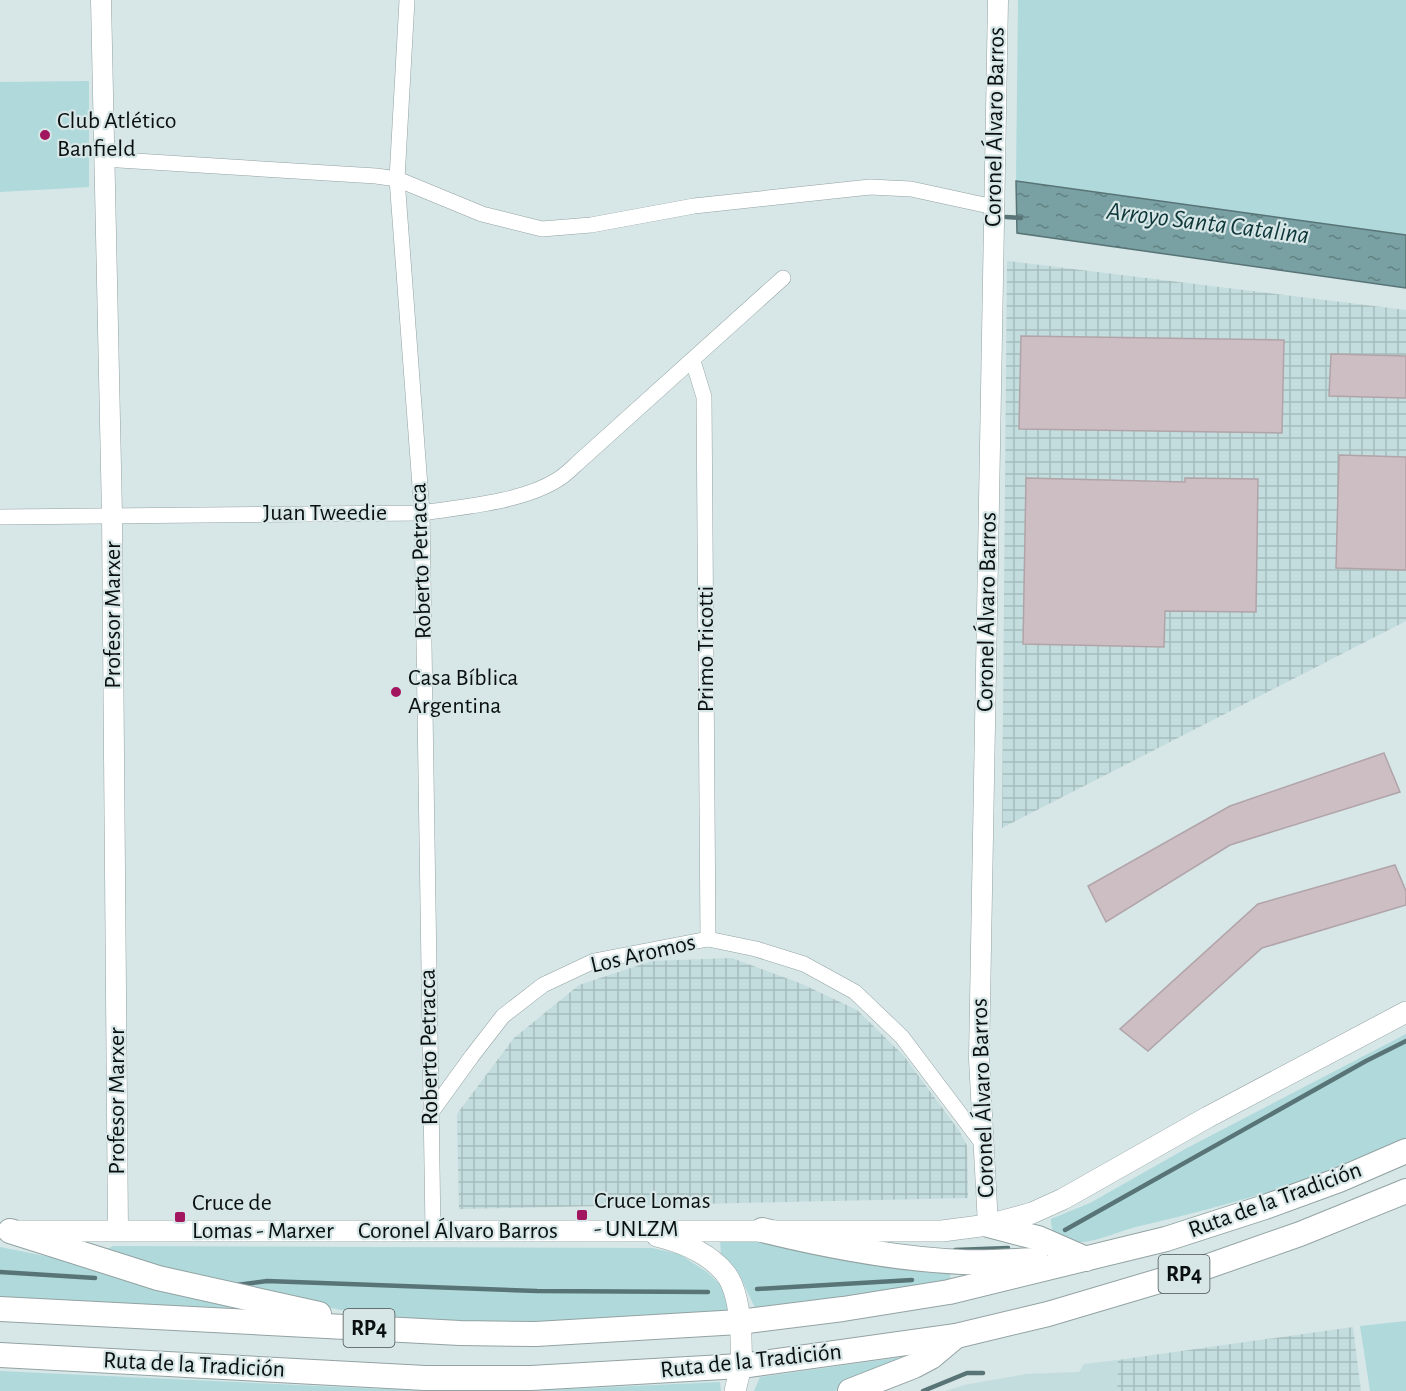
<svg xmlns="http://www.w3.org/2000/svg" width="1406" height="1391" font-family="'Alegreya Sans',sans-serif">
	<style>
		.built { fill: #c3dcdd }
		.industrial { fill: url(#industrial-grid) }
		.grass { fill: #b0d9db }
		.water { fill: url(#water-ripples); stroke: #587476; stroke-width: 1.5 }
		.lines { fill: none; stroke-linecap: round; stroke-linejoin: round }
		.stream { stroke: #587476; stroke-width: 4.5 }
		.building { fill: #ccbec3; stroke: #b1a4a8; stroke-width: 1.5 }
		.minor-casing { stroke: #93a2a2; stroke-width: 16 }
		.tertiary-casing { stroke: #93a2a2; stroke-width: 21 }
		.secondary-casing { stroke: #93a2a2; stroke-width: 22 }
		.primary-casing { stroke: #93a2a2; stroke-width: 26 }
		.minor { stroke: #fff; stroke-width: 15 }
		.tertiary { stroke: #fff; stroke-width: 20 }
		.secondary { stroke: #fff; stroke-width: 21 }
		.primary { stroke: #fff; stroke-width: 24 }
		.poi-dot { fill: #a2165f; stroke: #d7e6e7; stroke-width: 2 }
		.labels { text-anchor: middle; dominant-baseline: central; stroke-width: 4.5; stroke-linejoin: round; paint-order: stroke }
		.shield { fill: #d7e6e7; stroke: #485050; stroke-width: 1.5 }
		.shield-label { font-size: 22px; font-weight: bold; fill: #0a0f0f }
		.poi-label { font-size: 24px; fill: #0a0f0f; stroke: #d7e6e7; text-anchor: start }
		.street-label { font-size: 24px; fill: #0a0f0f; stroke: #d7e6e7 }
		.water-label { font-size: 26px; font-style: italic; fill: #0f3739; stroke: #d7e6e7 }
	</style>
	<defs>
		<pattern id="industrial-grid" width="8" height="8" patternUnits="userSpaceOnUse" patternTransform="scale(1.5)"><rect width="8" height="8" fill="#c3dcdd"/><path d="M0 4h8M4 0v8" fill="none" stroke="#a6bcbc"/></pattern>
		<pattern id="water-ripples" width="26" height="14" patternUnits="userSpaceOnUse" patternTransform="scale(1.5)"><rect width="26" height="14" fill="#79a0a2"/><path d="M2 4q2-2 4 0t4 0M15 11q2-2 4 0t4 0" fill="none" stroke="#618182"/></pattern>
	</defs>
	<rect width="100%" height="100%" fill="#d7e6e7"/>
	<polygon class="built" points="1118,1360 1117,1391 946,1391 964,1385 1026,1374 1079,1372 1084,1364"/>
	<g class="industrial">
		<polygon points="1007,261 1406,310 1406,621 1002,828"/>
		<polygon points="732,958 802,984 857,1010 903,1055 960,1132 967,1146 968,1198 459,1209 457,1114 514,1038 579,985 652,961"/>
		<polygon points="1353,1327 1361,1391 1117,1391 1118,1360"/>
	</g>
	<g class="grass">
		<polygon points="1018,0 1406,0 1406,235 1016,181"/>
		<polygon points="89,81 89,187 0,192 0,82"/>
		<path d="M1406 1034V1139C1377 1151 1347 1166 1317 1177 1259 1196 1200 1212 1140 1226 1122 1230 1099 1241 1082 1242 1065 1244 1050 1238 1051 1219L1090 1203 1187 1148Z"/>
		<polygon points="720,1238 790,1246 875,1266 950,1274 951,1281 756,1310 740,1276 721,1255"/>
		<polygon points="113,1246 652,1248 679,1254 707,1272 722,1286 731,1313 587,1324 463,1323 388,1319 187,1280 103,1251"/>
		<polygon points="0,1247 95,1266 174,1293 230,1307 224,1311 0,1299"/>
		<polygon points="1406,1321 1406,1391 1370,1391 1360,1326"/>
		<polygon points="909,1356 835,1391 754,1391 760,1377"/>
		<polygon points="0,1371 383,1389 499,1391 0,1391"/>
		<polygon points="720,1382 721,1391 526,1391"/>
	</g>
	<polygon class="water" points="1016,181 1406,235 1406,288 1017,233"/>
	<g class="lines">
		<g class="stream">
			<polyline points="1006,217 1021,218"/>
			<polyline points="1065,1230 1366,1061 1406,1041"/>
			<polyline points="955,1250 1008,1248"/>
			<polyline points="0,1272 95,1278"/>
			<polyline points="237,1285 267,1281 537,1291 708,1292"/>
			<polyline points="757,1289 912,1280"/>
			<polyline points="923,1391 967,1373 983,1373"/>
		</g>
	</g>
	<g class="building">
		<polygon points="1021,336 1284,340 1282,433 1019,429"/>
		<polygon points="1331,354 1406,356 1406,398 1329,396"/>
		<polygon points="1339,455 1406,457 1406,570 1336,568"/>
		<polygon points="1026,478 1185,482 1185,478 1258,479 1256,612 1165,611 1164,647 1023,644"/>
		<polygon points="1384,753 1400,792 1230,845 1106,922 1088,886 1230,806"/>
		<polygon points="1395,865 1406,891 1406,905 1262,948 1148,1051 1120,1029 1258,904"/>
	</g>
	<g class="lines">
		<defs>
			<g id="minor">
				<polyline points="407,0 397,179 422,513 433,1231"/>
				<polyline points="103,159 376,176 397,179 482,214 542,229 591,225 694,206 870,187 911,189 994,207"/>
				<polyline points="693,361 704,397 708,939"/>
				<path d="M0 517 422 513C462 507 522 502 557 480 566 475 574 466 582 459L783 278"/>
				<polyline points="430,1114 472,1056 503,1016 543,985 594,961 708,939 756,949 804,964 855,992 902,1037 982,1143"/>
			</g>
			<g id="tertiary">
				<polyline points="101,0 112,515 118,1231"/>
				<polyline points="988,1225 979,1059 998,0"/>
			</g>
			<g id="secondary">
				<polyline points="19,1231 942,1231 988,1225 1032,1213 1063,1199 1208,1117 1406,1012"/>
				<path d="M657 1236C681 1242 709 1253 725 1273 741 1292 742 1340 741 1364 740 1373 737 1382 735 1391"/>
			</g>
			<g id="primary">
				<polyline points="988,1225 1038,1238 1086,1259"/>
				<path d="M762 1230C827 1246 895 1259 962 1262 986 1263 1011 1261 1036 1260"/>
				<polyline points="10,1231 158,1278 319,1314"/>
				<polyline points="0,1309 460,1333 536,1334 739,1322 843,1309 949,1292 1166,1239 1265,1207 1339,1180 1406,1151"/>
				<polyline points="0,1355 425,1378 531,1378 741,1366 956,1336 1048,1314 1203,1268 1300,1234 1406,1191"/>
				<polyline points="850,1391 914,1366 931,1357 956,1336"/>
			</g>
		</defs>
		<use href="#minor" class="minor-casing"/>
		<use href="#tertiary" class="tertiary-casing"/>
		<use href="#secondary" class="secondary-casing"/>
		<use href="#primary" class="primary-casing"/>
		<use href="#minor" class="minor"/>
		<use href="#tertiary" class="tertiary"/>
		<use href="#secondary" class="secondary"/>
		<use href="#primary" class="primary"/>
	</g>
	<g class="poi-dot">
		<circle cx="45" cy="135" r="6"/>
		<circle cx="396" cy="692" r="6"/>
		<rect x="576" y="1209" width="12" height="12" rx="3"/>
		<rect x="174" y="1211" width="12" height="12" rx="3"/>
	</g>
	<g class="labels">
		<g class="shield">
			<rect x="1158.5" y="1255" width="51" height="38" rx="4.5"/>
			<rect x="343.5" y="1309" width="51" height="38" rx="4.5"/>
		</g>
		<g class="shield-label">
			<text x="1184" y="1274">RP4</text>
			<text x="369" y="1328">RP4</text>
		</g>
		<g class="poi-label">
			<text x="57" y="121">Club Atlético<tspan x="57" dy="28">Banfield</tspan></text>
			<text x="408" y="678">Casa Bíblica<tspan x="408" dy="28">Argentina</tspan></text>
			<text x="594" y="1201">Cruce Lomas<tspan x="594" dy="28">- UNLZM</tspan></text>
			<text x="192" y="1203">Cruce de<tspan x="192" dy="28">Lomas - Marxer</tspan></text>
		</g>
		<g class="street-label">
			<text transform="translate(995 127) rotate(-89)">Coronel Álvaro Barros</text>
			<text x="325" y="513">Juan Tweedie</text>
			<text transform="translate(421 561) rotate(-92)">Roberto Petracca</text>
			<text transform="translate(987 612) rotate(-89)">Coronel Álvaro Barros</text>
			<text transform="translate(113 615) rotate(-90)">Profesor Marxer</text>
			<text transform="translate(706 649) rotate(-90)">Primo Tricotti</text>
			<text transform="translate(643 954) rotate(-13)">Los Aromos</text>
			<text transform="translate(429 1047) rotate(-91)">Roberto Petracca</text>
			<text transform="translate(983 1098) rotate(-92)">Coronel Álvaro Barros</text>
			<text transform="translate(117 1101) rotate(-90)">Profesor Marxer</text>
			<text transform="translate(1275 1200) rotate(-20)">Ruta de la Tradición</text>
			<text x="458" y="1231">Coronel Álvaro Barros</text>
			<text transform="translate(751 1361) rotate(-6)">Ruta de la Tradición</text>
			<text transform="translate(194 1365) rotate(3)">Ruta de la Tradición</text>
		</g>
		<g class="water-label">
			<text transform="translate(1208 223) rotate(7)">Arroyo Santa Catalina</text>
		</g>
	</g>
</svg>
